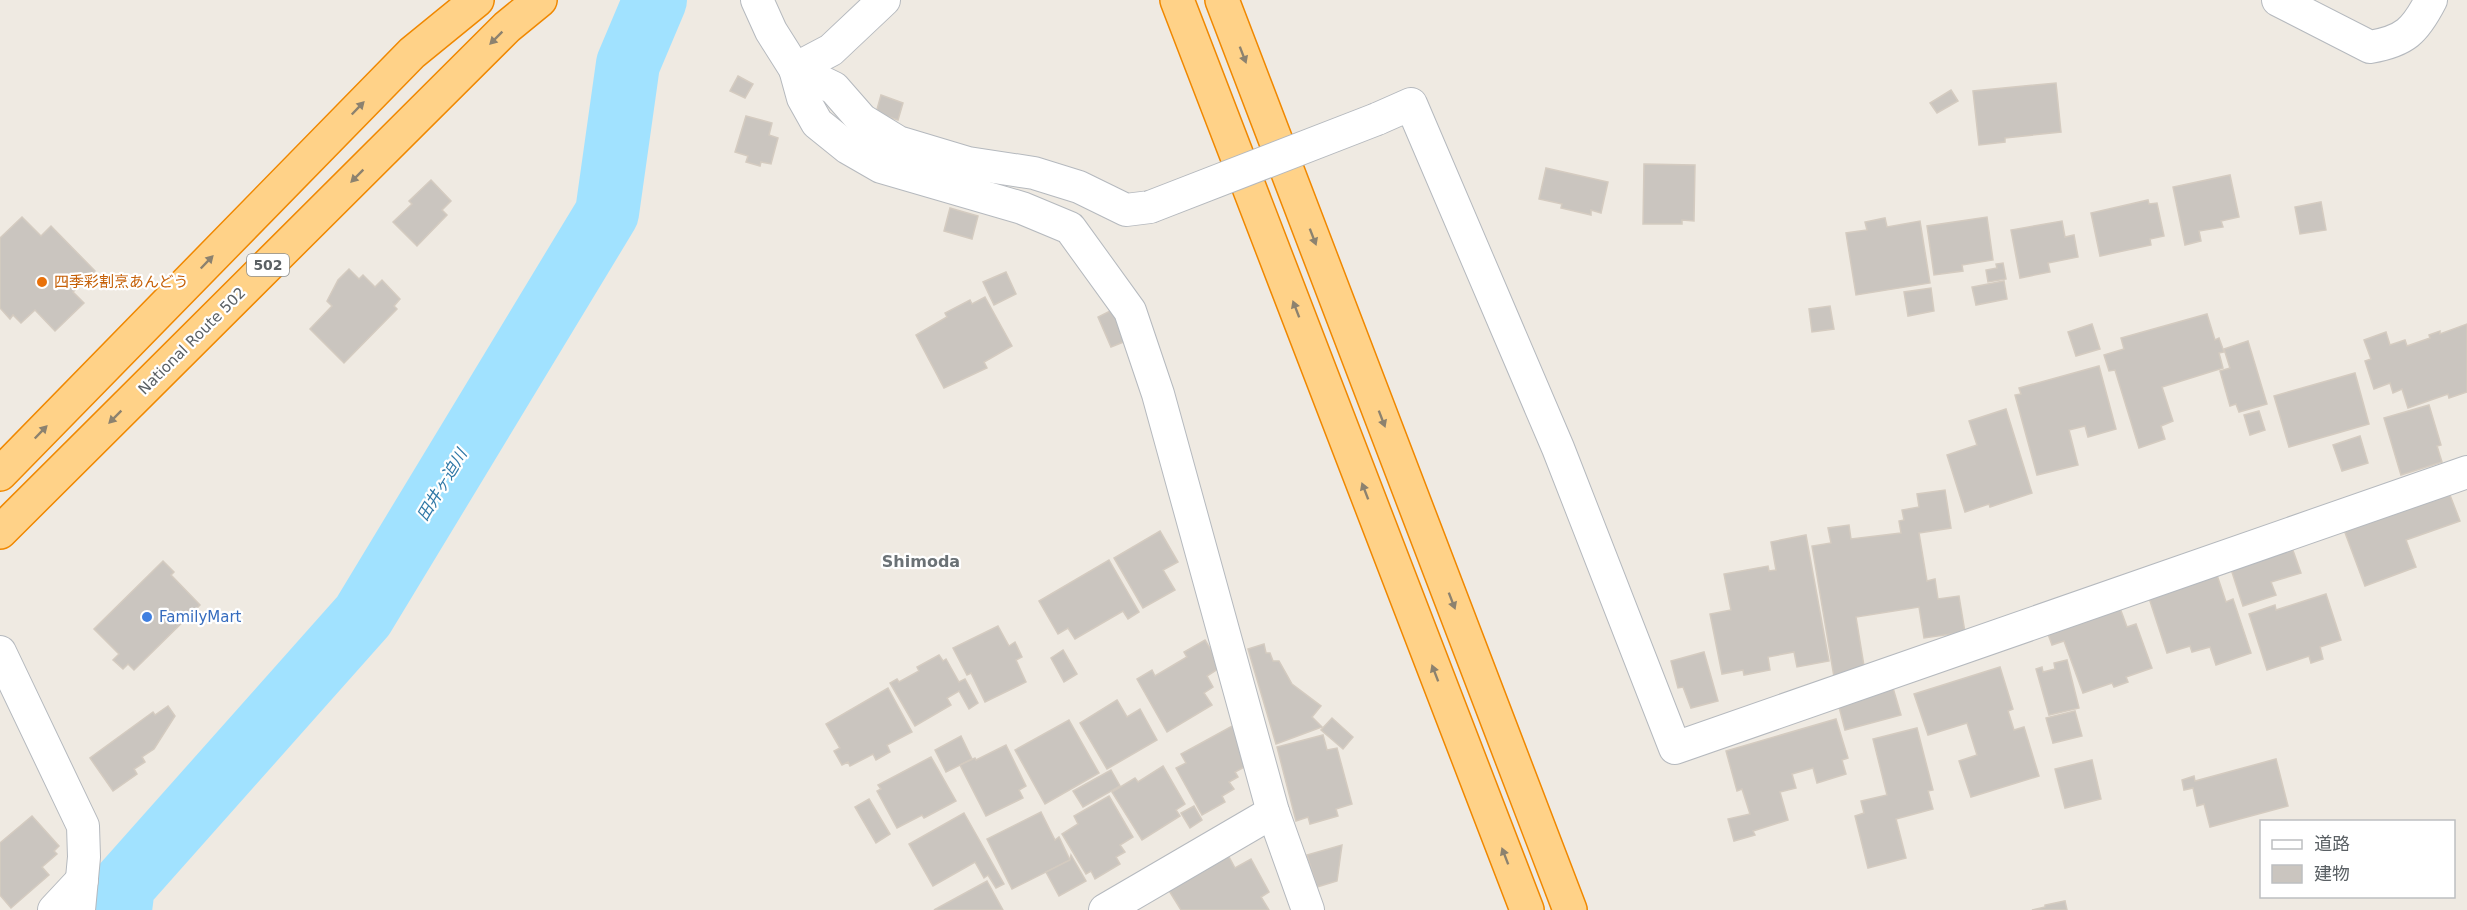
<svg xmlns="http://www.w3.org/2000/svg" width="2467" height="910" font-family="'DejaVu Sans','Noto Sans JP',sans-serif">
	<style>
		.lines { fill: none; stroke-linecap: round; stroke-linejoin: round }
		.river { stroke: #a1e2ff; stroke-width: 64 }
		.building { fill: #cac5bf; stroke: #d4cbc0; stroke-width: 1.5 }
		.street-casing { stroke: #b5b9be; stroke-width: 34 }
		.highway-casing { stroke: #f08800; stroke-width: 36 }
		.street { stroke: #fff; stroke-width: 32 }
		.highway { stroke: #ffd288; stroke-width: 33 }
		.street-bridge-casing { stroke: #b5b9be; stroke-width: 34; stroke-linecap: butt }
		.street-bridge { stroke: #fff; stroke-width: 32 }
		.oneway { fill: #8c826f }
		.food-dot { fill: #e8710a; stroke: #fff; stroke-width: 2 }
		.shop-dot { fill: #3f7fe0; stroke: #fff; stroke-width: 2 }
		.labels { text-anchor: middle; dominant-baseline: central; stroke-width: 4.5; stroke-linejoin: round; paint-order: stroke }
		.shield { fill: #fff; stroke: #8c9092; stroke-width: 1.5 }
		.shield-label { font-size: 14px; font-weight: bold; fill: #5a6064 }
		.food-label { font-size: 15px; fill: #c56008; stroke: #fff; text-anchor: start }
		.street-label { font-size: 15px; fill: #5a6064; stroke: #fff }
		.shop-label { font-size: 15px; fill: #366cbe; stroke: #fff; text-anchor: start }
		.water-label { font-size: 16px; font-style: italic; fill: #3179a7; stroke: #fff }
		.neighbourhood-label { font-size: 16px; font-weight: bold; fill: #6b7276; stroke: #fff }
	</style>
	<rect width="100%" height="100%" fill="#efeae2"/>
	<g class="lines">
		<polyline class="river" points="120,910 123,886 363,616 607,213 628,64 655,0"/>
	</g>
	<g class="building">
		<polygon points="738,76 753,84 745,98 730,91"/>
		<polygon points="2056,83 2061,132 2005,138 2005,142 1979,145 1973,91"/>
		<polygon points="1951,90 1958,101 1937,113 1930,103"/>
		<polygon points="881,95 903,103 898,120 876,113"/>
		<polygon points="746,116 772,123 769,135 778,138 771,164 761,162 760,166 746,162 748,156 735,152"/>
		<polygon points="1644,164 1695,165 1694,221 1682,220 1682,224 1643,224"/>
		<polygon points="1546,168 1608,182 1601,213 1591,210 1591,215 1561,208 1562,204 1539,199"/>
		<polygon points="2230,175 2239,217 2221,221 2223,227 2199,231 2201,241 2185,245 2173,187"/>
		<polygon points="431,180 451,201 442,210 447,215 417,246 393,222 412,204 409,201"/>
		<polygon points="2148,200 2149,204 2157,203 2164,236 2150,239 2151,245 2100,256 2091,213"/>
		<polygon points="2321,202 2326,230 2300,234 2295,207"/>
		<polygon points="950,208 978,216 972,239 944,231"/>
		<polygon points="22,217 41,236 51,226 95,271 73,292 84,303 55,331 35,310 21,323 13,315 10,319 0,308 0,238"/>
		<polygon points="1987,217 1993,260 1962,265 1963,271 1934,275 1927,226"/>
		<polygon points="1885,218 1887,227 1920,221 1930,283 1856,295 1846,233 1867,230 1865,222"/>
		<polygon points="2062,221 2065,237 2074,235 2078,257 2048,263 2050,272 2020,278 2011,230"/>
		<polygon points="2003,263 2006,279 1988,282 1986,270 1997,268 1996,264"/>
		<polygon points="349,269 359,279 363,275 375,287 382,280 400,299 394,306 397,309 344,363 310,329 332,306 327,301 338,280"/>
		<polygon points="1006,272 1016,294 994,305 983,282"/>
		<polygon points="2004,281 2007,299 1976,305 1972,287"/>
		<polygon points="1931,288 1934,311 1908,316 1904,292"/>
		<polygon points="985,297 1012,346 984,362 987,368 944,388 916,335 947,317 945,313 970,300 972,304"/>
		<polygon points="1830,306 1834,329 1812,332 1809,309"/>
		<polygon points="1112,310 1126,341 1111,347 1098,317"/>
		<polygon points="2207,314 2215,340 2219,338 2224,352 2219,353 2223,368 2162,387 2173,421 2161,426 2165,439 2139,448 2115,370 2109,371 2104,355 2124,349 2121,338"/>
		<polygon points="2092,324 2100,349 2076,356 2068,332"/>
		<polygon points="2467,324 2467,392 2449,398 2448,394 2408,408 2402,389 2393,393 2390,383 2374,389 2365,361 2371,359 2364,340 2386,332 2390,345 2405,340 2407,346 2430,338 2429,335 2440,331 2440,334"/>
		<polygon points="2248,341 2267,404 2239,412 2236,404 2230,406 2220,371 2230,368 2224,349"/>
		<polygon points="2099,366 2116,429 2088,437 2085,426 2069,430 2078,465 2037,475 2015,395 2021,394 2019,388"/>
		<polygon points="2355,373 2369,424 2289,447 2274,396"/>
		<polygon points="2429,405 2441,445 2437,446 2442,462 2401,475 2384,418"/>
		<polygon points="2006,409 2032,493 1990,507 1989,504 1965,512 1947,455 1977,445 1969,421"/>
		<polygon points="2259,411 2265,430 2250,435 2244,415"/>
		<polygon points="2360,436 2368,463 2342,471 2333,445"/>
		<polygon points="1945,490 1951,528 1919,533 1927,581 1935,579 1938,599 1959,596 1965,632 1924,638 1919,607 1856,617 1865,672 1834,677 1812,546 1831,543 1828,528 1849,525 1851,539 1901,533 1899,521 1904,520 1902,510 1919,507 1917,494"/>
		<polygon points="2448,490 2460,521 2406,540 2416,567 2365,586 2344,530"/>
		<polygon points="1160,531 1178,562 1163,570 1175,590 1143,608 1114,558"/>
		<polygon points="1806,535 1829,661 1797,667 1794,652 1768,657 1770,670 1744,675 1743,670 1722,674 1710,614 1731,610 1724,574 1768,566 1769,571 1776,570 1771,542"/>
		<polygon points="2290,542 2301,573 2271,582 2276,595 2243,606 2229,563"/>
		<polygon points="1109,560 1139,612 1128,619 1123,611 1075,639 1068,628 1058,634 1039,601"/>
		<polygon points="163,561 174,572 171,575 200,605 134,670 128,664 123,669 113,660 119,654 94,629"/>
		<polygon points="2217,575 2226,602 2233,599 2251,653 2216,665 2210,647 2192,652 2190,646 2167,653 2149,598"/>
		<polygon points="2326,594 2341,640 2320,647 2323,659 2311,663 2309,656 2267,670 2249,614 2275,605 2276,610"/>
		<polygon points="2117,600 2127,627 2136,624 2152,668 2126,677 2128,682 2114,687 2112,683 2083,693 2064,641 2052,645 2048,634 2037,638 2034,631"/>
		<polygon points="998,626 1009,646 1015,642 1022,657 1016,660 1026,682 985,702 971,673 967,675 953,648"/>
		<polygon points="1205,640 1221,667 1207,676 1213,687 1204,693 1212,705 1167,732 1137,679 1152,670 1155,676 1187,657 1184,652"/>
		<polygon points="1264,644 1266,653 1270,653 1273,661 1279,661 1292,684 1321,706 1312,717 1322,727 1276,744 1248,649"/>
		<polygon points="1063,650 1077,674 1064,682 1051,658"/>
		<polygon points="1704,652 1718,701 1691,708 1683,687 1678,688 1671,661"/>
		<polygon points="939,655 943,661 946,659 959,682 965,679 978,703 969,709 959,691 947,698 951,705 915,726 890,683 897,679 899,682 919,671 917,667"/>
		<polygon points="2067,660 2079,708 2049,715 2036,669 2042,667 2043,672 2055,669 2054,663"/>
		<polygon points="2000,667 2013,709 2008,711 2014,730 2024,727 2039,776 1971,797 1959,761 1977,755 1967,723 1928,735 1914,694"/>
		<polygon points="888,688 912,732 887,745 890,752 876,760 873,754 850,766 848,762 842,765 834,751 840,748 826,724"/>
		<polygon points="1893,688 1901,715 1845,730 1838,703"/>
		<polygon points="1117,700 1127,717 1140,709 1157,740 1107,769 1080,723"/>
		<polygon points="168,706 175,716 154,749 142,757 145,762 134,769 137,774 113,791 90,758 153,712 155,715"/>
		<polygon points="2075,711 2082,736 2053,743 2046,718"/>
		<polygon points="1332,718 1353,737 1343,749 1321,730"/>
		<polygon points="1836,719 1848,758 1842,760 1846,774 1817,783 1813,768 1792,774 1796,788 1780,792 1788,820 1753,831 1755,835 1734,841 1728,819 1750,814 1742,789 1737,791 1726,751"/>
		<polygon points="1069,720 1099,773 1045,804 1015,750"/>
		<polygon points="1234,725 1250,764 1235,772 1238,777 1229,782 1234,789 1222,796 1225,802 1202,815 1176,768 1186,763 1181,754"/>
		<polygon points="1917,728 1933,790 1928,791 1933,809 1896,819 1906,858 1868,868 1855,816 1864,813 1861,801 1887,795 1873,739"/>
		<polygon points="1323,735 1327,750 1337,748 1352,804 1336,809 1338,816 1310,824 1308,817 1296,821 1277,747"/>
		<polygon points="961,736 972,759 946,772 935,750"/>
		<polygon points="1006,745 1026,786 1019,790 1023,798 986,816 960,765 975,758 976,760"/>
		<polygon points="931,757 956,801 924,818 922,815 897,828 877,791 881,789 878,785"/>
		<polygon points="2276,759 2288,806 2210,827 2204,804 2197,806 2193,788 2184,790 2182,780 2194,776 2195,781"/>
		<polygon points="2092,760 2101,799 2065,808 2055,769"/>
		<polygon points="1163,766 1185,804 1176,810 1180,816 1142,840 1112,792 1135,778 1138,782"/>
		<polygon points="1111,770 1120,786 1083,807 1073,791"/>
		<polygon points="1109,796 1133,837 1120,845 1125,852 1116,857 1120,864 1095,879 1091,871 1086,874 1062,834 1078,824 1074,816"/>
		<polygon points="869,799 890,834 876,843 855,807"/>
		<polygon points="1194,806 1202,820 1190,828 1181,813"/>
		<polygon points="1041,812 1055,840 1059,837 1070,860 1012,889 987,839"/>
		<polygon points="964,813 1004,884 996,888 988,875 984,878 975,862 933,886 909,844"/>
		<polygon points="32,816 59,846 54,851 57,854 42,867 49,875 11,908 0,895 0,843"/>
		<polygon points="1342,845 1337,881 1317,887 1307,855"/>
		<polygon points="1071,855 1086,881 1059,896 1046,872 1070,860"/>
		<polygon points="1228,855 1235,868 1251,859 1269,892 1261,897 1269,910 1181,910 1168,889"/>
		<polygon points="987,881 1003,910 934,910"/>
		<polygon points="2065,901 2067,910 2032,910 2045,907 2045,905"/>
	</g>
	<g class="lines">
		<defs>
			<g id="street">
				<polyline points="757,0 771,31 795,69 803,98 817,123 848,148 881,167 1022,208 1070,228 1130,311 1158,394 1273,812 1308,910"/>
				<path d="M2278 0 2370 47C2405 41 2415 31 2431 0"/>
				<polyline points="795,69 834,88 862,120 898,142 968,163 1034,173 1079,187 1126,210 1150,207"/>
				<polyline points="795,69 831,50 884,0"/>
				<polyline points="1377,119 1411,104 1558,448 1675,748 2467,472"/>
				<polyline points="0,652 83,826 84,857 79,910"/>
				<polyline points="54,910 82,880"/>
				<polyline points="1105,910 1273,812"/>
			</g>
			<g id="highway">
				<polyline points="1177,0 1527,910"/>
				<polyline points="1222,0 1570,910"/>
				<polyline points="0,474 412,53 477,0"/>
				<polyline points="0,532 507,27 540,0"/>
			</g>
		</defs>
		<use href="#street" class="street-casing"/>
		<use href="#highway" class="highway-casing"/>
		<use href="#street" class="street"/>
		<use href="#highway" class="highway"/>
		<defs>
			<polyline id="street-bridge" points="1150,207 1377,119"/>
		</defs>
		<use href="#street-bridge" class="street-bridge-casing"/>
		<use href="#street-bridge" class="street-bridge"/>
	</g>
	<defs><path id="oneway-solid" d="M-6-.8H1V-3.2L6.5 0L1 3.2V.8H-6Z" transform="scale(1.5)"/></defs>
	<g class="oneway">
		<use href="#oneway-solid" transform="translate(496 38) rotate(135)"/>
		<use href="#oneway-solid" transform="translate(1243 55) rotate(69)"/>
		<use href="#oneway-solid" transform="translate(358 108) rotate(-46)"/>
		<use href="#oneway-solid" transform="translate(357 176) rotate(135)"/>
		<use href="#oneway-solid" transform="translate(1313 237) rotate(69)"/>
		<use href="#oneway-solid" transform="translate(207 262) rotate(-46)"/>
		<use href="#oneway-solid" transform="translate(1296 309) rotate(-111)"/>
		<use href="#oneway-solid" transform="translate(115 417) rotate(135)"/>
		<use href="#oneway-solid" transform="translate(1382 419) rotate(69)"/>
		<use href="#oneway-solid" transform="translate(41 432) rotate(-46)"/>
		<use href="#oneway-solid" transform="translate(1365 491) rotate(-111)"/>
		<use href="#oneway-solid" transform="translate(1452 601) rotate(69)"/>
		<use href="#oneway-solid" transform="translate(1435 673) rotate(-111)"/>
		<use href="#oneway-solid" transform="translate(1505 856) rotate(-111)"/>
	</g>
	<circle class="food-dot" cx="42" cy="282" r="6"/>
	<circle class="shop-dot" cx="147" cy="617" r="6"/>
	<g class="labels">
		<rect class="shield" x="247" y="254" width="42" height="22" rx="4.5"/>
		<g class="shield-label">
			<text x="268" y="265">502</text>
		</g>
		<g class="food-label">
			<text x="54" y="282">四季彩割烹あんどう</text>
		</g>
		<g class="street-label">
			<text transform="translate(192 341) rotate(-45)">National Route 502</text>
		</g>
		<g class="shop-label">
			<text x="159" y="617">FamilyMart</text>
		</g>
		<g class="water-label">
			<text transform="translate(442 485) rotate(-59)">田井ヶ迫川</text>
		</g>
		<g class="neighbourhood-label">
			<text x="921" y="561">Shimoda</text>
		</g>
	</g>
	<rect x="2260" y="820" width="195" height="78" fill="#ffffff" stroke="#bdbfc1" stroke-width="1.5"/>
	<rect x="2272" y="840" width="30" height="9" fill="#ffffff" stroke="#bdbfc1" stroke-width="1.5"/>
	<text x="2314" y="850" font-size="18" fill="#5a6064">道路</text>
	<rect x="2272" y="865" width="30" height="18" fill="#cac5bf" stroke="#bdbfc1" stroke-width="1.5"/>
	<text x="2314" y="880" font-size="18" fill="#5a6064">建物</text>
</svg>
